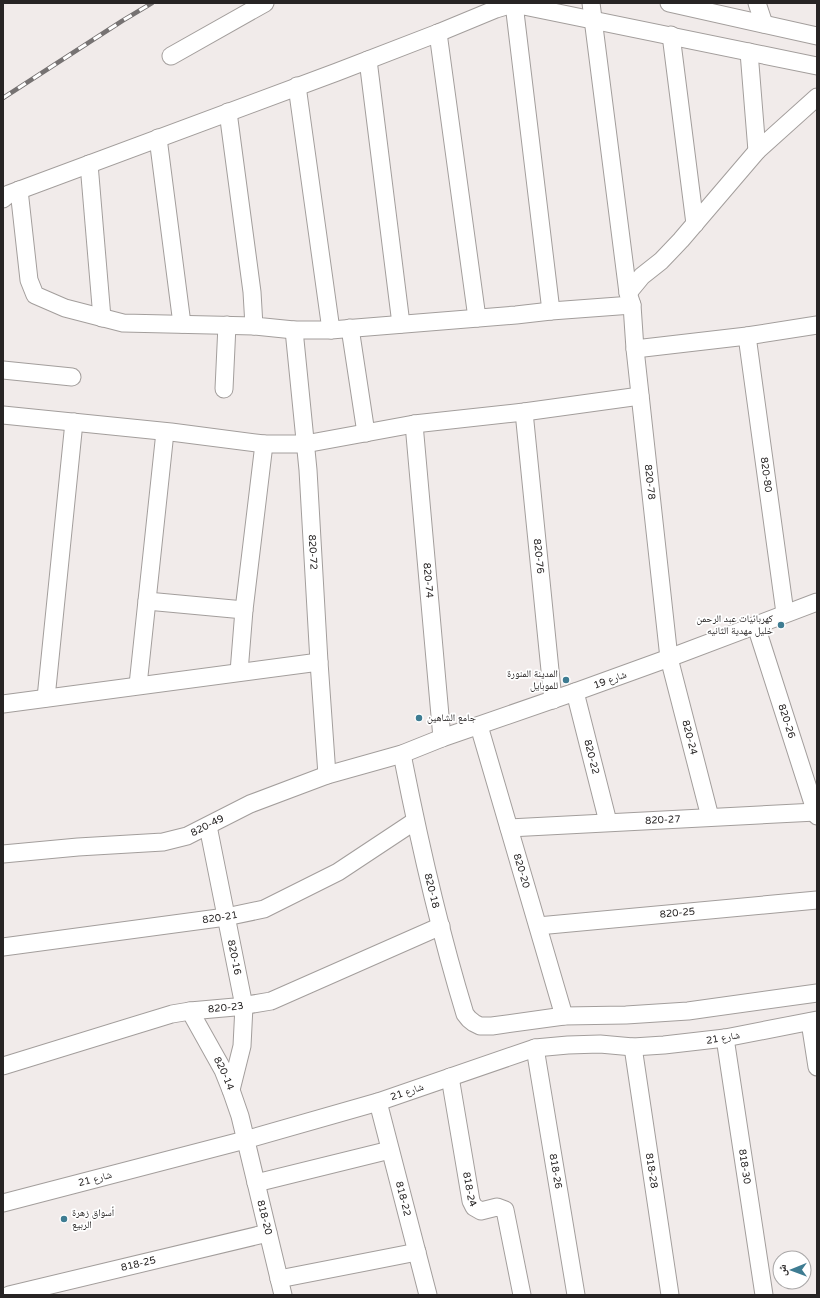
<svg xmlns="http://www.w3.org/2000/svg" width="820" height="1298" font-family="'Varela Round','Noto Naskh Arabic',sans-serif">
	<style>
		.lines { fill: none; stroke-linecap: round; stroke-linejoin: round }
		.minor-casing { stroke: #a39e9c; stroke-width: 19 }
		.minor { stroke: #fff; stroke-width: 17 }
		.rail-casing { stroke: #767272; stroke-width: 4.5 }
		.rail { stroke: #fff; stroke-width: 3; stroke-dasharray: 9; stroke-linecap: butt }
		.poi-dot { fill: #3e7c92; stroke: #fff; stroke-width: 1.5 }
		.labels { text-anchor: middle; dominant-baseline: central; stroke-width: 3.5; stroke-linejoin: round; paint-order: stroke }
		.street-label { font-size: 10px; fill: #272424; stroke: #fff }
		.poi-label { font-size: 10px; fill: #272424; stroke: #fff; text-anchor: end }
	</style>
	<rect width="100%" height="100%" fill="#f1ebea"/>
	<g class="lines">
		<defs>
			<g id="minor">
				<path id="s1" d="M591 3 628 293 632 305 635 349 669 658 710 817"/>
				<polyline points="669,3 817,36"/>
				<polyline points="757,3 764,24"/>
				<polyline points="438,33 477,318"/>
				<polyline points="671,35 695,224"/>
				<polyline points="749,52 757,151"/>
				<polyline points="171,56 265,3"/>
				<polyline points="368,60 401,324"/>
				<polyline points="297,86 331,330"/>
				<polyline points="228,112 252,292 254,326 294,330 331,330 516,315 551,311 632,305"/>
				<polyline points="158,138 182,324"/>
				<polyline points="89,164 102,318"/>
				<polyline points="19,190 29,280 35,295 65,308 123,323 254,326"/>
				<polyline points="3,199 9,194 337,72 438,33 496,9 516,3"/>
				<polyline points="628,293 642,276 661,261 681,240 757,151 817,97"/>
				<polyline points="551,311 514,4 817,66"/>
				<polyline points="350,328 366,433"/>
				<path id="s2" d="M294 330 308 470 319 662 327 775"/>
				<path id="s3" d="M747 336 785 613"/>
				<polyline points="635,349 747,336 817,325"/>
				<polyline points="3,370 72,377"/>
				<polyline points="224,389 227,325"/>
				<path id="s4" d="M524 412 553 700"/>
				<polyline points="3,415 171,432 264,444 305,444 414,424 524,412 640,396"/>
				<path id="s5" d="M414 424 442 738"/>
				<polyline points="147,601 244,610 239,672"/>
				<polyline points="244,610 264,444"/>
				<path id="s6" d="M756 626 817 816"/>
				<polyline points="138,685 165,432"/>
				<path id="s7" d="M575 692 608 822"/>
				<polyline points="46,698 74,422"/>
				<polyline points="3,704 319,662"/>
				<path id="s8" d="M479 726 564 1016"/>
				<path id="s9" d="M402 754C419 841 439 929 465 1014L469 1019 474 1023 480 1026H492L564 1016 626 1015 688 1011 817 993"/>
				<path id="s10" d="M208 826 244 1006 242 1046 231 1090"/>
				<path id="s11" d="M509 828 816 812"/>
				<path id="s12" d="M3 854 78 847 163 842 187 836 250 804 327 775 402 754 442 738 575 692 669 658 817 602"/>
				<path id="s13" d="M538 926 817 900"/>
				<path id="s14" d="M3 947 226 917 264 909 338 872 415 821"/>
				<path id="s15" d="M190 1011 223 1070 231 1090 240 1116 283 1295"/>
				<polyline points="810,1022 817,1067"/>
				<path id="s16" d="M725 1038 764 1295"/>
				<path id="s17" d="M633 1047 670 1295"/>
				<path id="s18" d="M535 1048 576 1295"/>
				<path id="s19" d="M3 1066 172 1014 190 1011 235 1007 271 1001 441 926"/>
				<path id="s20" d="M450 1077 471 1201 474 1207 481 1211 497 1207 505 1210 522 1295"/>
				<path id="s21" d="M378 1102 428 1295"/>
				<polyline points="256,1183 390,1150"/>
				<polyline points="3,1203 245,1140 378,1102 535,1048 568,1045 600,1044 633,1047 664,1045 725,1038 817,1020"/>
				<polyline points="279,1279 417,1252"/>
				<path id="s22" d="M9 1295 268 1233"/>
			</g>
		</defs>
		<use href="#minor" class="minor-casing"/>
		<use href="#minor" class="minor"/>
		<defs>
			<polyline id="rail" points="3,98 122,21 152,3"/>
		</defs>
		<use href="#rail" class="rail-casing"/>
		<use href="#rail" class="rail"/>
	</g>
	<g class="poi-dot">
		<circle cx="781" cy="625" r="4"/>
		<circle cx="566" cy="680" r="4"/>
		<circle cx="419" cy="718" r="4"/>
		<circle cx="64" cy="1219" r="4"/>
	</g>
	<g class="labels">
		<g class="street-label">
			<text stroke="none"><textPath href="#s3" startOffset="140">820-80</textPath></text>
			<text stroke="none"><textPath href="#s1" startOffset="483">820-78</textPath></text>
			<text stroke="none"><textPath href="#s2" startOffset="223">820-72</textPath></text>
			<text stroke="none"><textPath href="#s4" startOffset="145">820-76</textPath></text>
			<text stroke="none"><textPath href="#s5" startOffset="157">820-74</textPath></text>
			<text transform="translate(610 680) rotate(-20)">شارع 19</text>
			<text stroke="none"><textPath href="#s6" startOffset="100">820-26</textPath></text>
			<text stroke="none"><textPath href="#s1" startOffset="742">820-24</textPath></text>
			<text stroke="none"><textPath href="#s7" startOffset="67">820-22</textPath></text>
			<text stroke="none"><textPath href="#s11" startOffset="154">820-27</textPath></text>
			<text stroke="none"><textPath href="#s12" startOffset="208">820-49</textPath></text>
			<text stroke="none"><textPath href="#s8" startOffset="151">820-20</textPath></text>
			<text stroke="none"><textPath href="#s9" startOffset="140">820-18</textPath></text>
			<text stroke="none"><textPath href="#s13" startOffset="140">820-25</textPath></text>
			<text stroke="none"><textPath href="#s14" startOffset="219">820-21</textPath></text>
			<text stroke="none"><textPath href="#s10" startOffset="134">820-16</textPath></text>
			<text stroke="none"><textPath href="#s19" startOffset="231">820-23</textPath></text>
			<text transform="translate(723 1038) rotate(-10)">شارع 21</text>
			<text stroke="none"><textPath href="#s15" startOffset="71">820-14</textPath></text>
			<text transform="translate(407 1092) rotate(-19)">شارع 21</text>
			<text stroke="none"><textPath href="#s16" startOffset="130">818-30</textPath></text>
			<text stroke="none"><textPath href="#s17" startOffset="125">818-28</textPath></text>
			<text stroke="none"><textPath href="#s18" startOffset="125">818-26</textPath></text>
			<text transform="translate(95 1179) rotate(-15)">شارع 21</text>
			<text stroke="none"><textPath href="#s20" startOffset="114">818-24</textPath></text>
			<text stroke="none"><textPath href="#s21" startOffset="100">818-22</textPath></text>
			<text stroke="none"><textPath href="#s15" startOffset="221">818-20</textPath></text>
			<text stroke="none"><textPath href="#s22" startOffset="133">818-25</textPath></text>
		</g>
		<g class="poi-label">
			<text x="773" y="619">كهربائيات عبد الرحمن<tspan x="773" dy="12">خليل مهدية الثانيه</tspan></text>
			<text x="558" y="674">المدينة المنورة<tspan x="558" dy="12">للموبايل</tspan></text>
			<text x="427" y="718" text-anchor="start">جامع الشاهين</text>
			<text x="72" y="1213" text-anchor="start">أسواق زهرة<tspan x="72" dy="12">الربيع</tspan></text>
		</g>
	</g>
	<rect width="820" height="1298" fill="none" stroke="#272424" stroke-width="8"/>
	<g transform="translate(792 1270) rotate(269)"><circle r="19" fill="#ffffff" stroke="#a9a7a7"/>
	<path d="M0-3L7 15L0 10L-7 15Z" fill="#3e7c92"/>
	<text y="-6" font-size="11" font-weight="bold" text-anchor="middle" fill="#272424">ش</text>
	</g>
</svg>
